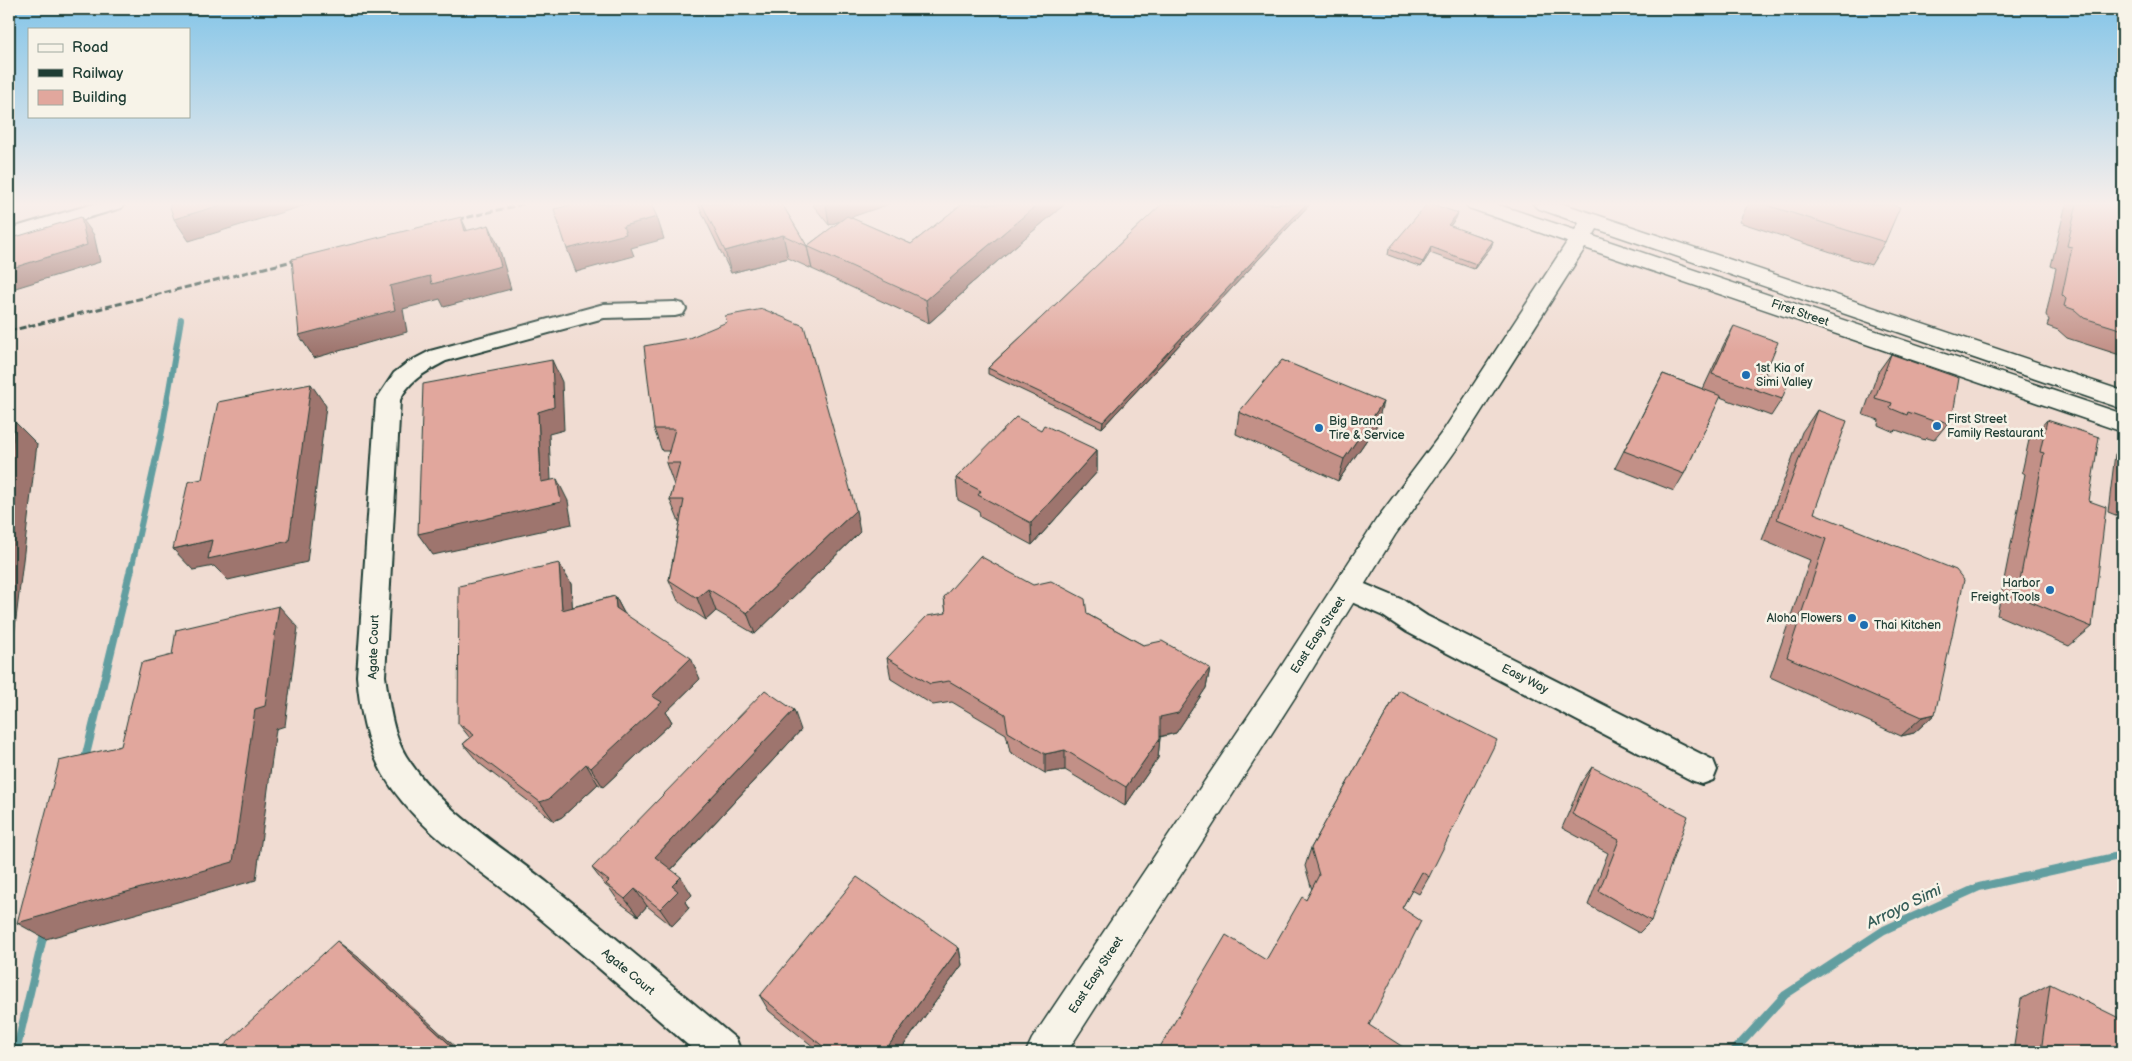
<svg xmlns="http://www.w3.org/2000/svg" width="2132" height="1061" font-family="'Balsamiq Sans',sans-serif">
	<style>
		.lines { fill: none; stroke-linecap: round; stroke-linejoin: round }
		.stream-far1 { stroke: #629ea0; stroke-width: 6 }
		.stream { stroke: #629ea0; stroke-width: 8 }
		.street-casing { stroke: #1f3d34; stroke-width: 4 }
		.secondary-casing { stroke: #1f3d34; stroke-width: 3 }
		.street { fill: #f7f3e8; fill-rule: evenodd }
		.secondary { fill: #f7f3e8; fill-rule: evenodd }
		.rail { stroke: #1f3d34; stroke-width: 3; stroke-dasharray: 7 3; stroke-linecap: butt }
		.wall { fill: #c29087; stroke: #1f3d34 }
		.shaded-wall { fill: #9e756e; stroke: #1f3d34 }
		.building { fill: #e1a79d; stroke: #1f3d34 }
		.poi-dot { fill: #1f6fb2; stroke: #f7f3e8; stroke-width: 2 }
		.labels { text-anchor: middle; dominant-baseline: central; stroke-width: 5; stroke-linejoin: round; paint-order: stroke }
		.street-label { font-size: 12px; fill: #1f3d34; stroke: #f7f3e8 }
		.poi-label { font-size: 12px; fill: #1f3d34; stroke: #f7f3e8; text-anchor: start }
		.near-water-label { font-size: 16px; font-style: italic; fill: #355d58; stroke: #f7f3e8 }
	</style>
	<rect width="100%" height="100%" fill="#f0dcd2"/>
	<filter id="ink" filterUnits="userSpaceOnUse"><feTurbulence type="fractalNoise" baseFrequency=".02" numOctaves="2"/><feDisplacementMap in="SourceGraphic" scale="10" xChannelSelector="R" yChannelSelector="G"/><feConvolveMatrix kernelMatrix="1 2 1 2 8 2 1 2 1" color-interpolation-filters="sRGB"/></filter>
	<g filter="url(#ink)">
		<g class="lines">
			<polyline class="stream-far1" points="131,570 162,431 181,319"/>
			<g class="stream">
				<polyline points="84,763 131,569"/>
				<polyline points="16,1052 45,929"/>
				<polyline points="1733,1052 1785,995 1884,930 1979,887 2123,855"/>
			</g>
			<defs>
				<g id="street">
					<polygon points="93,204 124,204 121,208 9,241 9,229"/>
					<path d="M675 302 683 304 686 309 683 314 675 316 604 318 446 361C427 371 409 380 400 400L385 676C389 702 392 733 406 756 440 810 500 845 549 884 613 935 674 987 736 1039L741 1052H696C638 1002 580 951 520 902 473 864 414 828 383 774 366 743 360 710 357 676L376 400 394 373 407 363 430 351 604 304Z"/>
					<polygon points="1348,577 1403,600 1427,616 1713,760 1717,770 1713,780 1702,784 1691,780 1407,632 1383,616 1338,596 1334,588 1338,580"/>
				</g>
				<polygon id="secondary" points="1465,204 1496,204 1575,230 1579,223 1537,208 1533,204 1564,204 2123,391 2123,409 1597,229 1593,236 2123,414 2123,432 1585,248 1461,443 1395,535 1297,694 1067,1052 1026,1052 1032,1039 1275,676 1376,520 1443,431 1567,242 1469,208"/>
			</defs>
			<use href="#street" class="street-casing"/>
			<use href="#secondary" class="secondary-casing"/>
			<use href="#street" class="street"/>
			<use href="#secondary" class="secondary"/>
			<g class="rail">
				<polyline points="448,222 523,204"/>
				<polyline points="9,331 305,258"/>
			</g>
		</g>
		<g class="wall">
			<polygon points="698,204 782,204 807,246 812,269 788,258 731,273"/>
			<polygon points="812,204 889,204 849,217 911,244 962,204 1065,204 966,288 966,290 929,323 812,269 807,246 842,220 829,225"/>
			<polygon points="1162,204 1310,204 1102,428 988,374 988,368"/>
			<polygon points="1748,204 1889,204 1885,242 1871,265 1739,222"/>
			<polygon points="2068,204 2123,204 2123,356 2067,338 2058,330 2047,326 2049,320 2046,315 2056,268 2051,266 2065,208"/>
			<polygon points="1456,218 1450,226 1493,241 1491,247 1474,269 1430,253 1421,267 1388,255 1389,249"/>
			<polygon points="1734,326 1765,374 1782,399 1771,416 1720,397 1684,474 1674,491 1615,468 1663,374 1703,389 1724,344"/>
			<polygon points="689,338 860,532 755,634 716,611 706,620 678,601 669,580 680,522 679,522 670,500 674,485 666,463 669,451 662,451 654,429"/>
			<polygon points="1891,354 1948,423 1934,440 1927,438 1925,440 1896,430 1894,432 1878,425 1879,420 1863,415 1878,372"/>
			<polygon points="1817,410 1814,513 1935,714 1914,733 1901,736 1770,677 1810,560 1762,540 1802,432"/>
			<polygon points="1239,412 1377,425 1338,481 1236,434"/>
			<polygon points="2047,420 2089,501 2092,627 2069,646 1997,615 2025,474 2022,472 2029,440"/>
			<polygon points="1041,430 1097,450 1097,472 1032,545 980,517 979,511 958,500 956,478"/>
			<polygon points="2123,446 2123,518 2108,512 2115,454"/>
			<polygon points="559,563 571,584 572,607 615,596 624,613 700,679 666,712 672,722 603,787 598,784 562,817 554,821 479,763 463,744 470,738 458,723"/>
			<polygon points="944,597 1087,614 1143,645 1210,668 1206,688 1176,733 1160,737 1158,758 1125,806 1065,770 1045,773 1010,752 1006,734 952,702 933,705 891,679 887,658 946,613"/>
			<polygon points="1399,690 1429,877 1419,894 1412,890 1402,908 1369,1025 1266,960 1306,900 1312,890 1305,866 1311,848"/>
			<polygon points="801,730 671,870 692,895 685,902 689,908 672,926 647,906 638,916 619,902 610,889 605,885 592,868"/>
			<polygon points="1592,767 1651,921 1639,933 1588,905 1608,853 1562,828 1582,781"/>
			<polygon points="959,948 962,965 899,1052 820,1052 769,1011 760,996"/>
			<polygon points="2050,984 2123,1052 2013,1052 2021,999"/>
		</g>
		<g class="shaded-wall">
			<polygon points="224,204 309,204 189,241 174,219"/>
			<polygon points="826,204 889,204 829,225"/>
			<polygon points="1038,204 1065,204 966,288 966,290 929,323 926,300 963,267"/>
			<polygon points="1306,204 1310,204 1102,428 1103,422"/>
			<polygon points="1458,213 1456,218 1446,231 1448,225"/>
			<polygon points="81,217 94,235 100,262 9,290 9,269"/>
			<polygon points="461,217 471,239 465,231"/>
			<polygon points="657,217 664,239 631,248 634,256 576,272 567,249 623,226"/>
			<polygon points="489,225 499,247 511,289 444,307 440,299 403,309 407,332 314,358 299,335 390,286"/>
			<polygon points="783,235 788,258 731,273 725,251"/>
			<polygon points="1493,241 1491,247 1474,269 1476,264"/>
			<polygon points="1431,247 1430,253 1421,267 1423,262"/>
			<polygon points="552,360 562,382 564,430 549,434 552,504 557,479 568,501 572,524 433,555 418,534 541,482 538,412"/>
			<polygon points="311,384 326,406 307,562 228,580 214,566 193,570 173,549 212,540"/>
			<polygon points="1383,402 1377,425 1338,481 1344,459"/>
			<polygon points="15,422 37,444 9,677 9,470"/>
			<polygon points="1097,450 1097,472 1032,545 1031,523"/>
			<polygon points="856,510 860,532 755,634 747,613"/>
			<polygon points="559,563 571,584 574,631 562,610"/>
			<polygon points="708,589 716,611 706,620 697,598"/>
			<polygon points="615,596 626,617 616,608"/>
			<polygon points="279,606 298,627 285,726 276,729 256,880 46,939 17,923 255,709"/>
			<polygon points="691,658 700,679 666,712 672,722 603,787 591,768 652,696"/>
			<polygon points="1210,668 1206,688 1176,733 1158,737 1160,717"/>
			<polygon points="794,710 801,730 666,875 655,857"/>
			<polygon points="1935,714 1914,733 1901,736 1922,717"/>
			<polygon points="1160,738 1158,758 1125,806 1126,787"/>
			<polygon points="1065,750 1065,770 1045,773 1045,754"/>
			<polygon points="586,764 598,784 562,817 554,821 540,802"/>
			<polygon points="681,877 692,895 685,902 689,908 672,926 660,909 672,886"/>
			<polygon points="635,889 647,906 638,916 625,899"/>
			<polygon points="337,941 358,957 461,1052 458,1052"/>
			<polygon points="959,948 962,965 899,1052 884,1052"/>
		</g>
		<g class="building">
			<polygon points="169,204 224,204 174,219"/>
			<polygon points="576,204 651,204 657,217 623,226 626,234 567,249 554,209"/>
			<polygon points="702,204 782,204 807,246 783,235 725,251"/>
			<polygon points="962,204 1038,204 963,267 964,267 926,300 807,246 847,216 911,244"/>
			<polygon points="1162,204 1306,204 1103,422 988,368"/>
			<polygon points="1427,204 1432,204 1458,213 1448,225 1493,241 1476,264 1431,247 1423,262 1389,249"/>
			<polygon points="1763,204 1889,204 1900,207 1885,242"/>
			<polygon points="2077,204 2123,204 2123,330 2084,318 2075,310 2064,306 2066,299 2062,295 2072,247 2067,246"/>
			<polygon points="81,217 87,245 9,269 9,239"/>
			<polygon points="461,217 465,231 489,225 501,266 432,284 430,276 390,286 395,310 299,335 292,259"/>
			<polygon points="763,309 804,326 856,510 747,613 708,589 697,598 669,580 684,500 670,500 680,463 666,463 675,429 654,429 644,346 689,338 727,322 725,316"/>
			<polygon points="1734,326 1778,342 1765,374 1788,383 1782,399 1712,374"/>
			<polygon points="1891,354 1959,378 1954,408 1948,423 1939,420 1939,423 1908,412 1907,415 1890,408 1892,403 1875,398"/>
			<polygon points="552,360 554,407 538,412 541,482 557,479 561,502 418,534 423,384"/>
			<polygon points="1282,360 1383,402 1344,459 1239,412"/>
			<polygon points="1663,374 1721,396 1684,474 1624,451"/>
			<polygon points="311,384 289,541 208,559 212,540 173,549 188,482 202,479 218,402"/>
			<polygon points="1817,410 1847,421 1814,513 1956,570 1964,580 1935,714 1922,717 1787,657 1826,539 1777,519"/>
			<polygon points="1016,417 1041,430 1044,425 1097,450 1031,523 978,495 981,491 956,478"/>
			<polygon points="2047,420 2099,437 2089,501 2106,507 2092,627 2017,596 2044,453 2040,452"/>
			<polygon points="15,422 9,470 9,423"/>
			<polygon points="2123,471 2123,502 2120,501"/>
			<polygon points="980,556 1033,585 1051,581 1085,599 1087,614 1143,645 1162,641 1210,668 1178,713 1160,717 1160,738 1126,787 1065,750 1045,754 1008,732 1005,714 949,681 930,684 887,658 927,616 946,613 944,597"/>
			<polygon points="559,563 562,610 615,596 616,608 691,658 652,696 662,702 591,768 586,764 549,799 540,802 463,744 474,735 458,723 459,586"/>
			<polygon points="279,606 265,706 255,709 233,862 17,923 59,761 121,746 141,663 172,655 176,630"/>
			<polygon points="765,690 794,710 655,857 681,877 672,886 678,891 660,909 635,889 625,899 606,884 609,881 592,868"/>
			<polygon points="1399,690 1497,740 1429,877 1422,872 1402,908 1421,921 1369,1025 1406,1049 1404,1052 1157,1052 1226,935 1266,960 1302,897 1306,900 1319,875 1311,848"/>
			<polygon points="1592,767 1688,816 1651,921 1599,891 1619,840 1572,814"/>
			<polygon points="857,877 959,948 884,1052 830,1052 760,996"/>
			<polygon points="337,941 458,1052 217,1052"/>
			<polygon points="2050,984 2123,1020 2123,1052 2041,1052"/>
		</g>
	</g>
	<linearGradient id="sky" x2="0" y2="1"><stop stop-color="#84c5e8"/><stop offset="0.58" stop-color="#f8efeb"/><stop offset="1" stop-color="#f8efeb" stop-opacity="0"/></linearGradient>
	<rect width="2132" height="352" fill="url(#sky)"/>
	<g class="poi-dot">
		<circle cx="1746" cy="375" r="5"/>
		<circle cx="1937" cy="426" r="5"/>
		<circle cx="1319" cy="428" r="5"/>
		<circle cx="2050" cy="590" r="5"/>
		<circle cx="1852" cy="618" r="5"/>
		<circle cx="1864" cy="625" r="5"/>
	</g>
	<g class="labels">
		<g class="street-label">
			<text transform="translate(1800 313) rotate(19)">First Street</text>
			<text transform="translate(1318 635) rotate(-57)">East Easy Street</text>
			<text transform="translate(374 647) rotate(-88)">Agate Court</text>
			<text transform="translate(1525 679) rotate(27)">Easy Way</text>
			<text transform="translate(628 972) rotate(40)">Agate Court</text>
			<text transform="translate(1096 975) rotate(-57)">East Easy Street</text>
		</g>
		<g class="poi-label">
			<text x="1756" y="368">1st Kia of<tspan x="1756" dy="14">Simi Valley</tspan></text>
			<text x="1947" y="419">First Street<tspan x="1947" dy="14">Family Restaurant</tspan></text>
			<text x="1329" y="421">Big Brand<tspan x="1329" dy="14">Tire &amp; Service</tspan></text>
			<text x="2040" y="583" text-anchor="end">Harbor<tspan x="2040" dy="14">Freight Tools</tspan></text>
			<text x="1842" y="618" text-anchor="end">Aloha Flowers</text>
			<text x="1874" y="625">Thai Kitchen</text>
		</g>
		<g class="near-water-label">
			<text transform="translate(1904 907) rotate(-26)">Arroyo Simi</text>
		</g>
	</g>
	<rect width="2132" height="1061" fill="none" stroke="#f7f3e8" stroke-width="30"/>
	<rect x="15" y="15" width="2102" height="1031" fill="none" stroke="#1f3d34" stroke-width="2" filter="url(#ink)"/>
	<rect x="28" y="28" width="162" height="90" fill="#f7f3e8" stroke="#a1aaa0"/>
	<rect x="38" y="44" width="25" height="8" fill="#f7f3e8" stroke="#a1aaa0"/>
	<text x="72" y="52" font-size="15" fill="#1f3d34">Road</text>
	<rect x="38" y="69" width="25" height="8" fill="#1f3d34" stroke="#a1aaa0"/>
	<text x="72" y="78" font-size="15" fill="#1f3d34">Railway</text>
	<rect x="38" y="90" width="25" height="15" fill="#e1a79d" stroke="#a1aaa0"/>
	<text x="72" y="102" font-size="15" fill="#1f3d34">Building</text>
</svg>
